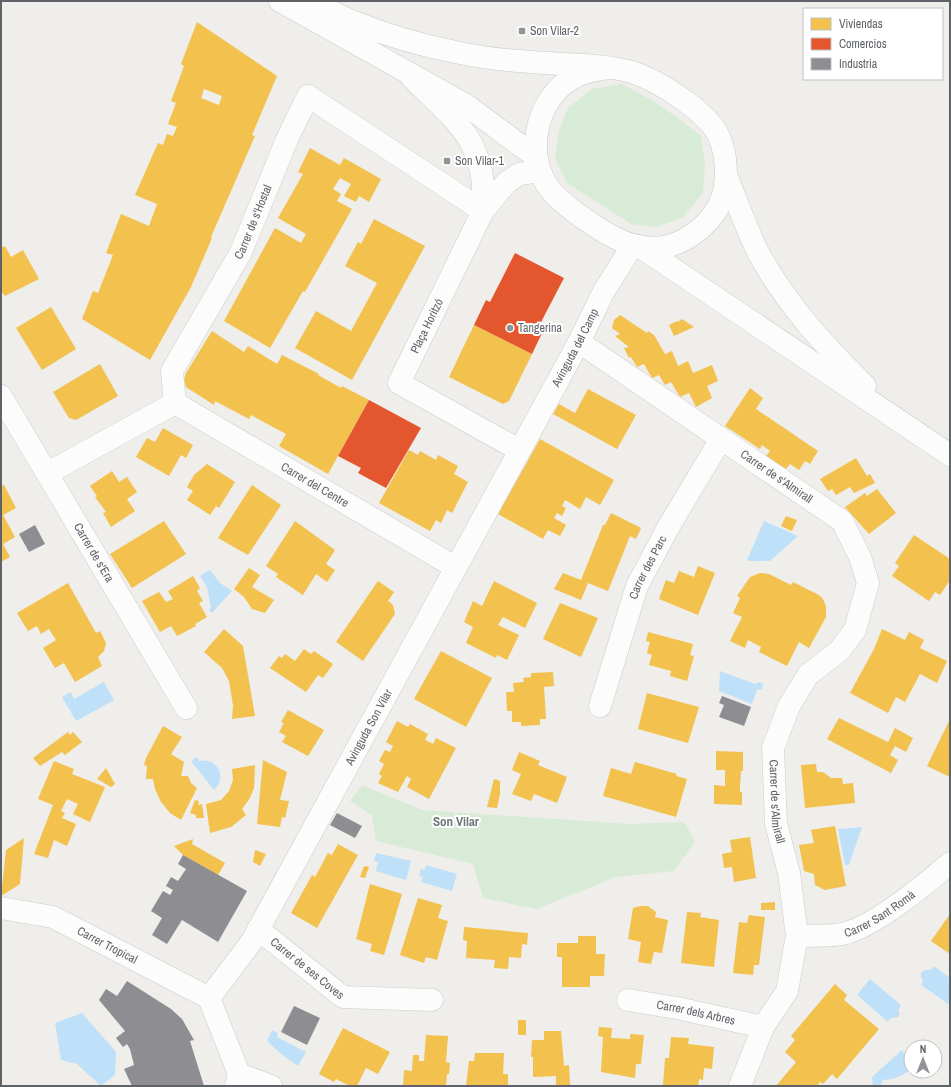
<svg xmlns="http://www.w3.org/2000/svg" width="951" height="1087" font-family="'Archivo Narrow',sans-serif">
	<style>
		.green { fill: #d8ebd6 }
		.water { fill: #bfe0f9 }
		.homes { fill: #f2c14e; fill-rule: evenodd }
		.shops { fill: #e4572e }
		.industry { fill: #8d8d92 }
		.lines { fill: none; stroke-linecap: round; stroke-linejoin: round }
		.street-casing { stroke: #cbcccc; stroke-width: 23 }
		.secondary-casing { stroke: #cacacb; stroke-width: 23 }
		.street { stroke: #fdfcfc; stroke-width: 22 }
		.secondary { stroke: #fdfcfc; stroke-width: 22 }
		.poi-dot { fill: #919496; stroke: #fff; stroke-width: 1.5 }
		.labels { text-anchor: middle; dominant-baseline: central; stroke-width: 4; stroke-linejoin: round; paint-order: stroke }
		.poi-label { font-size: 12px; fill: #5f6368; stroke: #fff; text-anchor: start }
		.street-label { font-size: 12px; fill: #5f6368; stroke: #fff }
		.neighbourhood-label { font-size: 13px; font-weight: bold; fill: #70757a; stroke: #fff }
	</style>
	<rect width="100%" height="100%" fill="#efeeea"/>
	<g class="green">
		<path d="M621 84C651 98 675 115 701 136L705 165 703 193 683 217 657 227 631 224 567 183 555 158 559 131 568 108 592 89Z"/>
		<polygon points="362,785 422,810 630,824 684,822 695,841 674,871 616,877 536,909 483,898 473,864 376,841 372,815 350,801"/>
	</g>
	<g class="water">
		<path d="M764 521 798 536 770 561C763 560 752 563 747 560Z"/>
		<polygon points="210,570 220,583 232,591 212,613 209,610 211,607 207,587 200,576"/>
		<polygon points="720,671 755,684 760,682 763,685 762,689 757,690 752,704 719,691"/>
		<polygon points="104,682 114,700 76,721 62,697 71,692 74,699"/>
		<path d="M197 757 199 761C217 757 228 777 214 790L191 761Z"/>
		<polygon points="862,827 849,865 845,865 838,829"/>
		<polygon points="376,853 411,861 406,880 376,871 378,862 374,861"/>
		<polygon points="426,865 457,874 452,891 421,882 423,877 419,876 421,869 425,870"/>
		<polygon points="934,966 950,978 950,1005 921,985 923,981 921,977 921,973 925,970 931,970"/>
		<polygon points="870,979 901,1005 898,1010 900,1013 898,1017 891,1018 888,1022 857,995"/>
		<polygon points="82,1013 116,1052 115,1075 101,1086 77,1064 61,1060 55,1023"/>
		<polygon points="272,1030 278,1033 277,1037 306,1052 298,1066 281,1054 267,1041"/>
		<polygon points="902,1050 910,1064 908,1072 893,1079 882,1080 881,1086 873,1086 872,1077"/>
	</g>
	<g class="homes">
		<path d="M197 22 277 76 252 135 255 136 211 237 212 238 191 287 150 360 82 319 93 291 98 293 113 255 106 253 121 214 149 226 157 204 135 195 158 143 163 145 167 134 173 136 177 127 168 124 176 103 171 101 184 66 181 64ZM204 89 222 96 219 105 201 98Z"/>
		<polygon points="310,148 340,165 344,158 381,179 369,202 359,196 356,202 344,196 351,184 340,178 333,189 341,194 337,201 352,209 305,292 303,291 270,348 224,321 275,228 301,243 306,234 278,218 303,174 298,172"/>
		<polygon points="374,219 425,246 352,380 295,348 316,311 351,331 377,283 345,266 358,242 361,244"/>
		<polygon points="5,246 11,257 23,250 39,279 5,296 1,291 1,248"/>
		<polygon points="51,307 76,349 42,370 16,328"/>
		<polygon points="620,315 647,333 648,331 654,335 665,354 672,351 678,366 688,361 693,373 712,365 718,381 707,386 712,398 696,407 689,393 680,397 671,382 665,385 659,375 652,378 644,364 637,367 631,357 629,358 624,348 629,347 615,336 620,334 612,328 614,320"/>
		<polygon points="682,319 694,327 674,336 669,325 677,321 678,322"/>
		<polygon points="474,325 532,354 509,401 503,404 449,377"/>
		<polygon points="212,331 244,352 248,346 277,364 282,355 319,374 318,375 341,388 342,386 369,400 328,474 279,446 286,434 251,415 249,419 215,401 214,405 186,387 184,379 186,373"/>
		<polygon points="100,364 118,396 76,420 69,418 53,392"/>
		<polygon points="750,388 763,398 756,409 818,451 810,464 805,461 799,470 790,464 786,469 766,456 770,451 762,445 760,449 725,426"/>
		<polygon points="588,389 636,415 617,449 553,414 559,404 575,413"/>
		<polygon points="163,428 193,445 186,458 181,455 169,476 136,457 147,438 155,442"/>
		<polygon points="540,439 614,480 600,505 586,497 580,509 565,500 562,506 566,508 562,516 557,513 554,518 566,525 560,536 548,530 543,539 498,514"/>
		<polygon points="409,450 418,455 420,451 436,460 438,455 458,466 454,474 468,482 452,513 447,510 441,523 436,520 430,531 379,503"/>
		<polygon points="856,458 867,476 870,474 875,483 854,493 850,487 836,495 832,489 828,491 820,479"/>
		<polygon points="207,464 235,482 219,508 216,506 210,515 187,500 193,491 187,487 194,475"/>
		<polygon points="112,471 119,482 127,477 137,492 127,499 135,511 111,527 103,513 106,512 95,497 97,496 90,486"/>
		<polygon points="4,485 16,508 3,515 15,537 3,544 10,557 1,562 1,486"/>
		<polygon points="252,485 281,505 248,555 218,538"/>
		<polygon points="877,489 896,513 869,534 845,507 865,493 867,496"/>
		<polygon points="611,513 641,528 636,539 630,536 608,591 588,583 581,600 554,589 563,573 581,580 603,525 605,525"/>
		<polygon points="786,516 797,520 792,531 781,526"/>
		<polygon points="164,521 186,554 132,588 110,554"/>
		<polygon points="295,521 335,550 326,564 335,570 327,582 316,574 303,595 276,577 278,574 266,566"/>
		<polygon points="914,535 950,559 950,580 940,595 935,592 929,601 892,576 899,566 895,563"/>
		<polygon points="698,566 715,573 698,615 659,599 666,580 674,583 679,571 694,577"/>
		<polygon points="249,568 260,575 252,587 274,600 265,613 252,609 244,597 234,589"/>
		<polygon points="760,573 769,574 791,585 793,582 819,595 823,599 826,606 826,617 809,648 799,642 787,666 759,652 761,647 748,640 745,648 730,641 742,617 733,613 740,598 737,596 750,577"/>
		<polygon points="193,576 200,588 197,591 203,601 199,603 207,617 195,624 196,626 177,636 171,626 160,632 142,601 159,592 166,602 173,599 168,591"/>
		<polygon points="378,581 394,592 388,601 393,605 395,614 363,661 336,642"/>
		<polygon points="494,581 537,603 525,628 503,617 498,625 519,635 507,660 497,655 496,658 466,643 473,627 464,622 473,601 482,606"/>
		<polygon points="68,583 96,633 100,631 106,643 104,651 98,657 102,666 75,682 64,663 55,668 43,648 56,640 49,629 41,634 37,626 28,631 17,613"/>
		<polygon points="560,603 598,618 581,657 543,639"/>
		<polygon points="224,629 243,646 255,716 232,719 233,705 229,681 222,668 204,652"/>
		<polygon points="882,629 905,640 909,632 924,640 920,648 947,661 937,683 920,674 905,702 896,697 888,713 850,693 874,649"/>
		<polygon points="648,632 693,644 690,655 694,656 687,681 670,676 671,671 649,665 652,655 647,653 650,642 646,641"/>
		<polygon points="304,649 311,654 314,651 333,664 323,678 318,675 306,692 270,668 279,656 282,658 285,654 295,661"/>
		<polygon points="441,651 492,678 466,727 414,699"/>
		<polygon points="553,672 554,686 544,687 546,719 540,719 540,725 521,726 521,722 512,722 512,711 507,711 506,692 514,692 513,683 524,682 523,678 531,677 531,673"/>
		<polygon points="647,693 699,707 688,743 638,729"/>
		<polygon points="288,710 324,730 308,756 282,742 286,736 279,732 284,723 281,722"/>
		<polygon points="839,718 888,742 895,728 913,738 906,752 895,746 890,755 898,760 891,773 827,739"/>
		<polygon points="950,719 950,777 927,766"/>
		<polygon points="397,721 408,727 410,724 428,734 425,740 433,744 436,738 456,748 429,799 407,787 411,779 407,776 398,792 378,783 382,776 379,774 384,764 379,761 385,750 390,752 393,746 386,742"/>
		<polygon points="163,726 182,737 171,754 184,762 181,776 188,776 191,783 197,788 181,820 170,813 161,802 155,789 153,779 146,779 147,766 144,765 146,758"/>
		<polygon points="68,732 70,735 73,732 82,742 65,755 62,752 40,766 33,758"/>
		<polygon points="716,751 743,752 743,771 741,771 740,786 740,792 742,792 742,805 714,804 714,785 725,786 725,770 716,770"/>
		<polygon points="519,752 540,761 538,765 567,777 557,803 534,794 531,801 512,794 521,774 512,770"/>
		<polygon points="263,760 287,772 280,800 289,801 285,818 282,817 280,827 257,824"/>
		<polygon points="54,761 74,769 72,774 105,787 90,822 73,814 78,804 67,799 61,811 65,813 62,818 76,824 67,846 54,840 48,858 34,854 53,805 38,799"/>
		<polygon points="635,762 677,774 676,776 687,779 676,817 603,796 611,768 631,774"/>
		<polygon points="816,764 817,772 823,772 831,778 842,778 843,784 853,783 855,803 805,808 801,765"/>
		<polygon points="255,765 254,788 250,798 242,809 246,815 231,827 210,833 206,804 221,800 229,791 233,780 232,769"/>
		<polygon points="106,768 115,784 111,787 97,779"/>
		<polygon points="494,779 500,781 500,794 497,808 487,807"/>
		<polygon points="195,800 199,801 198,805 202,804 204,818 196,818 196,815 190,813"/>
		<polygon points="835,826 846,886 825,890 815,885 814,874 804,871 799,845 814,843 811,830"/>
		<polygon points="750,837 756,878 734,882 732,867 724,868 722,854 732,852 730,840"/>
		<polygon points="24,838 20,884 1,896 6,850"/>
		<polygon points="193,839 192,844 225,863 218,875 183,855 174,846"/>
		<polygon points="338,844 358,855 317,928 291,913 312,875 315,877 328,853 332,855"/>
		<polygon points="255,850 266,854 260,866 253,862"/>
		<polygon points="364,866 369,867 365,878 360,877"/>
		<polygon points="370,884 402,894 384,955 370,951 372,944 356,939"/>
		<polygon points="418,898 442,905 438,918 448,921 437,960 426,957 424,963 400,955"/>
		<polygon points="775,902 775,910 761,910 761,903"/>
		<polygon points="641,906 648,906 656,912 655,917 668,920 662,953 654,952 651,964 638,962 641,942 628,939 633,908"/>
		<polygon points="687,912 701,913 700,917 719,920 714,967 681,963"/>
		<polygon points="950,914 950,954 931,941"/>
		<polygon points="749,915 765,917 759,965 754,965 753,975 733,973 739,922 747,923"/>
		<polygon points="464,927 528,933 527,945 522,944 521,958 509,957 508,969 494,968 495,960 466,958 467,941 463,940"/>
		<polygon points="578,936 596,936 596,954 605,954 604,976 590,976 590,987 562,987 562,957 557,957 557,943 578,943"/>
		<polygon points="835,984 847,995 844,1000 879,1029 837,1079 832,1074 823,1084 820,1082 817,1086 776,1086 796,1062 785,1052 795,1040 791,1036"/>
		<rect x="518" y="1020" width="8" height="15"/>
		<polygon points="599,1027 612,1028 611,1038 630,1039 630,1034 644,1035 641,1064 636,1064 635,1078 601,1072 603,1037 598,1036"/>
		<polygon points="343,1028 390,1052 378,1074 366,1068 357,1086 350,1086 336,1079 334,1082 319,1074"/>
		<polygon points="544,1031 561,1031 564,1066 569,1065 570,1085 556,1085 556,1076 533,1077 533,1057 531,1057 532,1040 544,1040"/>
		<polygon points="426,1035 448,1036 446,1062 450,1063 449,1074 447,1074 446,1086 403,1086 404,1070 412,1071 413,1055 419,1055 419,1061 424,1061"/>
		<polygon points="671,1037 689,1038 688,1044 714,1047 712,1069 704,1068 703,1080 699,1079 698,1086 663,1086 665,1058 669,1058"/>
		<polygon points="475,1053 504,1053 503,1074 508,1074 508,1086 466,1086 469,1061 474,1061"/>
	</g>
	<g class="shops">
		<polygon points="515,253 564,278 539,326 544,329 532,354 474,325 486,300 490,302"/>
		<polygon points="369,400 421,428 386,488 358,473 361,468 338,456"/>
	</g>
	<g class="industry">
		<polygon points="35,525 45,544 29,552 19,534"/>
		<polygon points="722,696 751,707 744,726 719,717 724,705 719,703"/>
		<polygon points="337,813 362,826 355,838 330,825"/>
		<polygon points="183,855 247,891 218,942 182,920 167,944 152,935 162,918 151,911 163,891 170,895 173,890 166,886 171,877 178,881 186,869 178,864"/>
		<polygon points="127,981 171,1009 182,1019 194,1040 190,1041 204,1086 132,1086 124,1069 134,1065 130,1049 127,1044 123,1047 116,1038 125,1031 99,1000 106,989 117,996"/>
		<polygon points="294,1006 320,1018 307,1045 281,1032"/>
	</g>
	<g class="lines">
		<defs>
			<g id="street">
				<path d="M412 78C457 122 488 142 483 211"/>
				<path id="s1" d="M579 342 842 521 860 557 868 583 855 630 839 651 808 675 789 706 773 748 776 824 789 873 797 936 787 991 763 1027 740 1086"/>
				<path id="s2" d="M1 396 186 708"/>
				<path id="s3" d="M175 403 455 567"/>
				<path id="s4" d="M519 450 399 383 483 211 506 183 519 174 540 171"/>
				<path id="s5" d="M48 473 175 403 172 371 241 252 288 137 308 96 483 211"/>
				<path id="s6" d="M600 706 637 586 669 526 721 439"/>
				<path id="s7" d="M1 908 53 917 209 998"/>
				<path id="s8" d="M258 929 343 997 432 1000"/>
				<path id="s9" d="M797 936C811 935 833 937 846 933 876 925 926 884 950 863"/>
				<path id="s10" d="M209 998 252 941 579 342 604 291 633 245"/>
				<polyline points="209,998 239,1074 236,1086"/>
				<path id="s11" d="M628 1000 677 1008 763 1027"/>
				<polyline points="239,1074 271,1086"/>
			</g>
			<g id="secondary">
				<polyline points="280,1 466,105 536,157"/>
				<path d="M310 1C325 8 339 16 354 22 388 36 424 46 460 53 493 60 528 62 562 64 585 65 609 66 632 72 657 80 709 112 719 137 727 154 728 180 722 198 715 220 691 240 668 246 658 249 643 248 633 245 610 239 560 205 547 185 525 152 537 99 571 79 582 72 596 70 609 68"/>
				<path d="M726 175C737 201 746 229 759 254 786 304 825 346 865 386"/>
				<polyline points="639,246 950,455"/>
			</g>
		</defs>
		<use href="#street" class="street-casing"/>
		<use href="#secondary" class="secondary-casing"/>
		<use href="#street" class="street"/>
		<use href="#secondary" class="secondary"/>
	</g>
	<g class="poi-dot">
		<rect x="518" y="27" width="8" height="8" rx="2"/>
		<rect x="443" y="157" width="8" height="8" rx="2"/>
		<circle cx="510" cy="328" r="4"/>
	</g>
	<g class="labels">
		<g class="poi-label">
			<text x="530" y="31">Son Vilar-2</text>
			<text x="455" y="161">Son Vilar-1</text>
			<text x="518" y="328">Tangerina</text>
		</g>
		<g class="street-label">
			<text stroke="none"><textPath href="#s5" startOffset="347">Carrer de s'Hostal</textPath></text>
			<text stroke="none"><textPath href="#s4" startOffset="201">Plaça Horitzó</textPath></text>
			<text stroke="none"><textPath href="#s10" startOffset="747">Avinguda del Camp</textPath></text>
			<text stroke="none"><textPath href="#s1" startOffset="239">Carrer de s'Almirall</textPath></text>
			<text stroke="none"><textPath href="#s3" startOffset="162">Carrer del Centre</textPath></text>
			<text stroke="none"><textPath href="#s2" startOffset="182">Carrer de s'Era</textPath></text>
			<text stroke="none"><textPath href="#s6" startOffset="147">Carrer des Parc</textPath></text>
			<text stroke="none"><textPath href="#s10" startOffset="315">Avinguda Son Vilar</textPath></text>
			<text stroke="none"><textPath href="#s1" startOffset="635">Carrer de s'Almirall</textPath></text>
			<text stroke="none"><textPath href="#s9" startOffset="88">Carrer Sant Romà</textPath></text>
			<text stroke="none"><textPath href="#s7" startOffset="114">Carrer Tropical</textPath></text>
			<text stroke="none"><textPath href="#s8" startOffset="63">Carrer de ses Coves</textPath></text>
			<text stroke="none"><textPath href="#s11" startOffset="69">Carrer dels Arbres</textPath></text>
		</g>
		<g class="neighbourhood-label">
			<text x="456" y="821">Son Vilar</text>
		</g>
	</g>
	<rect width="951" height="1087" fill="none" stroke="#5f6368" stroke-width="4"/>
	<rect x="803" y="8" width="140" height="72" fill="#ffffff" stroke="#bfc1c3"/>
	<rect x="811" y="18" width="20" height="12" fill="#f2c14e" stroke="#bfc1c3"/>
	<text x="839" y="28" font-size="12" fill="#5f6368">Viviendas</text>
	<rect x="811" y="38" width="20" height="12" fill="#e4572e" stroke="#bfc1c3"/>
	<text x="839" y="48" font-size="12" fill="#5f6368">Comercios</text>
	<rect x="811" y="58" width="20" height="12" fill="#8d8d92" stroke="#bfc1c3"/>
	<text x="839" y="68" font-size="12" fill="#5f6368">Industria</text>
	<g transform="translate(923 1059)"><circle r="19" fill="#ffffff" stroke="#bfc1c3"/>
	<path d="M0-3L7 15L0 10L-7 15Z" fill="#919496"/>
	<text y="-6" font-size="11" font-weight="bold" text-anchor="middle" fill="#5f6368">N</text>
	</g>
</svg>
